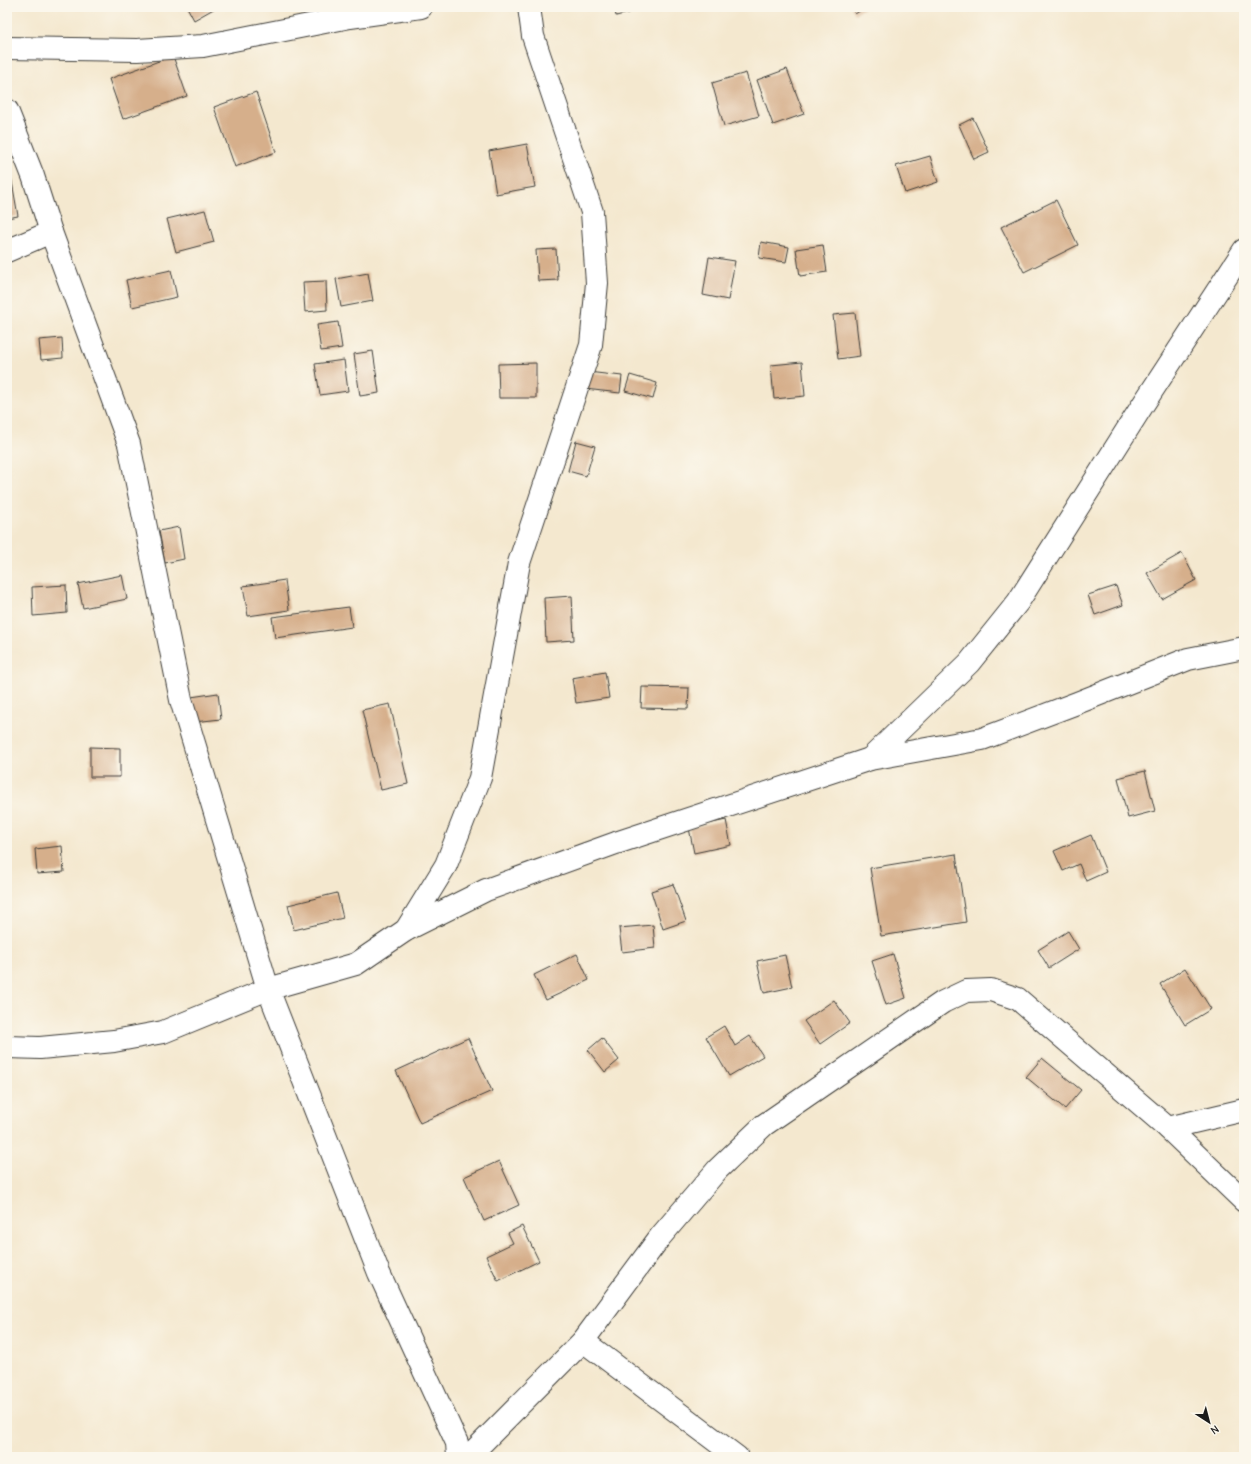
<svg xmlns="http://www.w3.org/2000/svg" width="1251" height="1464" font-family="'Comic Neue',sans-serif">
	<style>
		.building { fill: #d6af8b }
		.lines { fill: none; stroke-linecap: round; stroke-linejoin: round }
		.street-casing { stroke: #3c3b37; stroke-width: 24 }
		.street { stroke: #fff; stroke-width: 22 }
	</style>
	<rect width="100%" height="100%" fill="#fbf7ec"/>
	<filter id="ink" filterUnits="userSpaceOnUse"><feTurbulence type="fractalNoise" baseFrequency=".025" numOctaves="2"/><feDisplacementMap in="SourceGraphic" scale="8" xChannelSelector="R" yChannelSelector="G"/><feConvolveMatrix kernelMatrix="1 2 1 2 8 2 1 2 1" color-interpolation-filters="sRGB"/></filter>
	<filter id="wash" filterUnits="userSpaceOnUse"><feTurbulence type="fractalNoise" baseFrequency=".012" numOctaves="4" result="noise"/><feDisplacementMap in="SourceGraphic" scale="16" xChannelSelector="R" yChannelSelector="G"/><feGaussianBlur stdDeviation="0.9" result="paint"/><feColorMatrix in="noise" values="0 0 0 0 0 0 0 0 0 0 0 0 0 0 0 0 0 1.4 0 .05"/><feComposite in="paint" operator="in"/></filter>
	<g filter="url(#wash)">
		<rect width="100%" height="100%" fill="#f4e8cf"/>
		<g id="blocks">
			<g class="building">
				<polygon points="187,7 217,7 194,20"/>
				<polygon points="614,7 649,7 649,8 616,16"/>
				<polygon points="851,7 866,7 855,14"/>
				<polygon points="173,56 187,96 123,119 109,79"/>
				<polygon points="787,69 804,114 773,125 757,80"/>
				<polygon points="746,73 759,116 724,126 712,83"/>
				<polygon points="256,92 276,152 235,167 214,107"/>
				<polygon points="973,118 989,152 974,159 959,125"/>
				<polygon points="527,144 535,187 496,194 489,151"/>
				<polygon points="930,156 938,182 905,193 896,166"/>
				<polygon points="11,176 18,216 7,218 7,177"/>
				<polygon points="1056,200 1078,245 1024,272 1001,227"/>
				<polygon points="205,210 214,242 176,252 167,219"/>
				<polygon points="761,242 789,247 786,262 759,258"/>
				<polygon points="823,245 827,272 800,276 796,249"/>
				<polygon points="556,249 558,280 538,281 536,250"/>
				<polygon points="709,257 735,261 728,300 703,295"/>
				<polygon points="171,270 177,297 132,307 126,280"/>
				<polygon points="368,273 373,301 341,307 336,279"/>
				<polygon points="326,281 327,310 305,312 303,282"/>
				<polygon points="855,313 860,356 838,359 833,315"/>
				<polygon points="338,322 342,348 321,351 317,325"/>
				<polygon points="62,338 63,358 41,360 39,340"/>
				<polygon points="373,351 379,393 360,396 354,354"/>
				<polygon points="344,360 348,391 320,395 315,364"/>
				<polygon points="802,362 805,396 774,399 771,365"/>
				<polygon points="536,363 536,398 499,398 498,364"/>
				<polygon points="588,372 622,376 620,393 585,389"/>
				<polygon points="630,375 657,383 653,399 625,391"/>
				<polygon points="576,441 595,446 586,476 568,471"/>
				<polygon points="179,527 184,559 165,563 159,531"/>
				<polygon points="1182,553 1196,580 1162,599 1147,573"/>
				<polygon points="122,575 127,599 83,608 78,584"/>
				<polygon points="285,580 289,610 248,616 243,586"/>
				<polygon points="66,585 67,613 33,616 32,587"/>
				<polygon points="1116,586 1123,605 1095,615 1088,595"/>
				<polygon points="572,596 574,640 546,642 544,598"/>
				<polygon points="349,607 352,627 275,638 272,617"/>
				<polygon points="605,672 609,698 576,703 572,678"/>
				<polygon points="642,687 689,688 688,709 641,708"/>
				<polygon points="218,693 221,719 194,722 191,697"/>
				<polygon points="390,704 408,784 381,790 362,710"/>
				<polygon points="90,747 120,748 120,777 90,777"/>
				<polygon points="1145,771 1155,811 1128,818 1118,778"/>
				<polygon points="726,820 731,845 694,853 689,828"/>
				<polygon points="1091,835 1106,872 1086,881 1079,864 1063,871 1054,851"/>
				<polygon points="62,846 64,872 37,874 35,849"/>
				<polygon points="956,854 966,922 881,936 870,868"/>
				<polygon points="673,884 686,921 663,929 651,891"/>
				<polygon points="337,893 343,918 294,930 288,905"/>
				<polygon points="653,925 655,948 622,952 619,928"/>
				<polygon points="1068,931 1079,949 1049,968 1038,950"/>
				<polygon points="577,954 589,980 546,1000 534,975"/>
				<polygon points="893,954 906,998 886,1005 872,961"/>
				<polygon points="785,955 792,987 764,993 757,961"/>
				<polygon points="1185,968 1211,1009 1185,1025 1160,984"/>
				<polygon points="834,1000 850,1023 820,1044 804,1021"/>
				<polygon points="724,1026 735,1046 750,1036 763,1056 729,1076 706,1037"/>
				<polygon points="468,1038 492,1091 420,1123 396,1071"/>
				<polygon points="602,1038 619,1060 605,1072 588,1050"/>
				<polygon points="1042,1058 1081,1090 1065,1109 1026,1077"/>
				<polygon points="499,1161 519,1205 484,1221 464,1177"/>
				<polygon points="522,1226 539,1261 498,1281 486,1256 513,1243 508,1233"/>
			</g>
		</g>
	</g>
	<g filter="url(#ink)">
		<use href="#blocks" fill-opacity="0" stroke="#3c3b37" stroke-width="1"/>
		<g class="lines">
			<defs>
				<g id="street">
					<polyline points="7,48 137,50 203,46 350,17 421,7"/>
					<polyline points="7,110 33,176 51,232 129,444 181,700 268,989 379,1273 457,1443 458,1457"/>
					<polyline points="7,251 51,232"/>
					<polyline points="870,759 969,663 1018,602 1144,403 1244,250"/>
					<polyline points="406,930 446,865 480,778 519,563 591,345 597,283 592,212 533,36 529,7"/>
					<polyline points="7,1047 40,1048 114,1041 163,1032 268,989 356,964 406,930 486,890 616,843 870,759 982,739 1077,703 1188,659 1244,648"/>
					<polyline points="1168,1128 1244,1110"/>
					<polyline points="583,1341 737,1457"/>
					<polyline points="468,1457 583,1341 660,1237 718,1169 764,1125 943,1002 966,991 991,990 1018,999 1168,1128 1244,1201"/>
				</g>
			</defs>
			<use href="#street" class="street-casing"/>
			<use href="#street" class="street"/>
		</g>
	</g>
	<rect width="1251" height="1464" fill="none" stroke="#fbf7ec" stroke-width="24"/>
	<g transform="translate(1209 1422) rotate(144)" stroke="#fbf7ec" stroke-width="3" paint-order="stroke">
	<path d="M0-3L7 15L0 10L-7 15Z" fill="#1c1c1c"/>
	<text y="-6" font-size="11" font-weight="bold" text-anchor="middle" fill="#1c1c1c">N</text>
	</g>
</svg>
